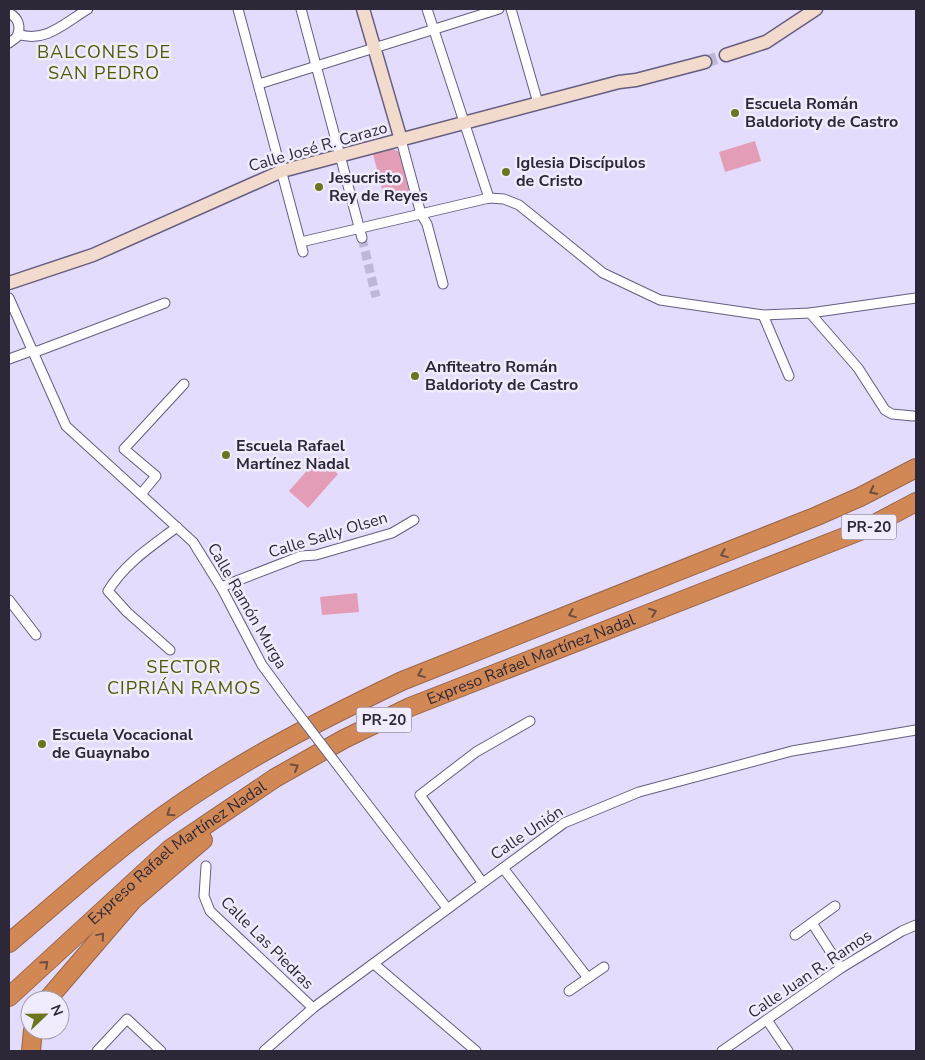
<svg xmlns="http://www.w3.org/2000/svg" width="925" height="1060" font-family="'Nunito Sans',sans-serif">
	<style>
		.green { fill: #e39db7 }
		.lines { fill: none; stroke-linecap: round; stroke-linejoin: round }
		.street-tunnel { stroke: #beb8d6; stroke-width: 9; stroke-dasharray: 9 4.5; stroke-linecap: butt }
		.secondary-tunnel { stroke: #beb8d6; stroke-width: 12; stroke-dasharray: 12 6; stroke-linecap: butt }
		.street-casing { stroke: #655d80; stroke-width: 11 }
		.secondary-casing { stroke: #655d80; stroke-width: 15 }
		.highway-casing { stroke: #98664a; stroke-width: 20 }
		.street { stroke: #fff; stroke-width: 9 }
		.secondary { stroke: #f2dbcc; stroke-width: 12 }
		.highway { stroke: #d28854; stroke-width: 18 }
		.street-bridge-casing { stroke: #655d80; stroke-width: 11; stroke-linecap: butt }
		.street-bridge { stroke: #fff; stroke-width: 9 }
		.oneway { stroke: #6e4e43 }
		.poi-dot { fill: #6c751e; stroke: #f0ecfd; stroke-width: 2 }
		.labels { text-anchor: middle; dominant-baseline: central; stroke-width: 5; stroke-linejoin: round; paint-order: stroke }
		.shield { fill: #f0ecfd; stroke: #676373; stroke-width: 1 }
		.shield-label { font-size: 15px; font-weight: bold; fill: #2c2838 }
		.poi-label { font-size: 16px; font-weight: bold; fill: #2c2838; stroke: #f0ecfd; text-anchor: start }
		.street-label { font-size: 16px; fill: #2c2838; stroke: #f0ecfd }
		.neighbourhood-label { font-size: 18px; letter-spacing: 1px; fill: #525a02; stroke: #f0ecfd }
	</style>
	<rect width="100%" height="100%" fill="#e3dcfd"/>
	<g class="green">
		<polygon points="755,141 761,161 725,172 719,152"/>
		<polygon points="393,149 399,152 410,195 385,201 373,154"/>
		<polygon points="319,457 338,474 308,508 289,491"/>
		<polygon points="357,593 359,612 322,615 320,597"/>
	</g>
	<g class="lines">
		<polyline class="street-tunnel" points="362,238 376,297"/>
		<polyline class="secondary-tunnel" points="705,62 726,55"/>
		<defs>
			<g id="street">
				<polyline points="238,9 303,252"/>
				<polyline points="301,9 362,238"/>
				<polyline points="427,9 489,198"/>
				<polyline points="511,9 538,103"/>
				<path d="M9 13C19 18 21 27 17 37L9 43"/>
				<path d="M18 34C45 44 66 22 88 9"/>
				<polyline points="259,84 499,9"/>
				<polyline points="401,140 421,214 427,224 443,284"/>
				<polyline points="301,242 489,198 504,199 519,205 603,273 660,300 763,315 810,313 916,298"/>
				<polyline points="9,298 66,426 193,542 221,587 262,665 287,699"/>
				<polyline points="810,313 858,368 885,410 892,414 913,416"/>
				<polyline points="763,315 789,376"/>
				<polyline points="9,359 31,351 38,351 165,303"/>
				<polyline points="141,494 156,476 124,449 184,384"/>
				<polyline points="221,587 301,556 316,555 392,533 414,520"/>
				<polyline points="9,600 36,635"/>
				<path d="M170 650 127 612 108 591C125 563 152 546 177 527"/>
				<polyline points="348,779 447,908"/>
				<polyline points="206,866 204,896 210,911 313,1008"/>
				<polyline points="503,868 588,978"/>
				<polyline points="482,882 420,795 476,752 530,721"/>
				<polyline points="812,923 841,968"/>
				<polyline points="795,935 835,906"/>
				<polyline points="374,964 476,1051"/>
				<polyline points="569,991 604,967"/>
				<polyline points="767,1020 788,1051"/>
				<polyline points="97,1051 127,1019 161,1051"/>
				<polyline points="264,1051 313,1008 564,823 639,792 792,751 916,730"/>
				<polyline points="722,1051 841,968 902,931 916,925"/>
			</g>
			<g id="secondary">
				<polyline points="363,9 401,140"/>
				<polyline points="726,55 766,42 816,9"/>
				<polyline points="9,283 93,255 282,171 619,82 636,80 705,62"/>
			</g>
			<g id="highway">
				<path d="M9 943C53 906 97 866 143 831 222 770 312 724 402 681L817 516 860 497 916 468"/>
				<path id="s1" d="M9 997 170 849 275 778 344 739 410 707 865 529 916 502"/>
				<polyline points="47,1000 133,900 203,840"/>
				<polyline points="31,1051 33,1030"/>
			</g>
		</defs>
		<use href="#street" class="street-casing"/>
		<use href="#secondary" class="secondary-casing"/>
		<use href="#highway" class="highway-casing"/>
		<use href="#street" class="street"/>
		<use href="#secondary" class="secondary"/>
		<use href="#highway" class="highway"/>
		<defs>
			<polyline id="street-bridge" points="287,699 348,779"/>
		</defs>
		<use href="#street-bridge" class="street-bridge-casing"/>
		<use href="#street-bridge" class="street-bridge"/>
	</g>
	<defs><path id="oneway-chevron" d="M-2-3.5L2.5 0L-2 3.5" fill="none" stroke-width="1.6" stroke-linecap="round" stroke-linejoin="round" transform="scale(1.25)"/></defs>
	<g class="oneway">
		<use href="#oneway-chevron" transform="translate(873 491) rotate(153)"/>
		<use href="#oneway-chevron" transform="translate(724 554) rotate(158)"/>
		<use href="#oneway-chevron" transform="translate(653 612) rotate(-21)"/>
		<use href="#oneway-chevron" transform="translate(572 614) rotate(158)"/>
		<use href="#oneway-chevron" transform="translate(421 674) rotate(158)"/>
		<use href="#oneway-chevron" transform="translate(295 767) rotate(-30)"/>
		<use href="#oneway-chevron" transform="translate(170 813) rotate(146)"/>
		<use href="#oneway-chevron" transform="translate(101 936) rotate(-50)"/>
		<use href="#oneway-chevron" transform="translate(45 964) rotate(-42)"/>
	</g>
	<g class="poi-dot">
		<circle cx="735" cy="113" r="5"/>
		<circle cx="506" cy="172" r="5"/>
		<circle cx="319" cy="187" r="5"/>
		<circle cx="415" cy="376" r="5"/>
		<circle cx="226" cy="455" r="5"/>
		<circle cx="42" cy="744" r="5"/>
	</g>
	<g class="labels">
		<g class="shield">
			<rect x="841.5" y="514.5" width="55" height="25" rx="4"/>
			<rect x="356.5" y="707.5" width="55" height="25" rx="4"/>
		</g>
		<g class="shield-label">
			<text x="869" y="527">PR-20</text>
			<text x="384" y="720">PR-20</text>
		</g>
		<g class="poi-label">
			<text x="745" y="104">Escuela Román<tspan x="745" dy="18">Baldorioty de Castro</tspan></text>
			<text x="516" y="163">Iglesia Discípulos<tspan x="516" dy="18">de Cristo</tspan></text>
			<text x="329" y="178">Jesucristo<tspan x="329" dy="18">Rey de Reyes</tspan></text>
			<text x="425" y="367">Anfiteatro Román<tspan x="425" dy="18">Baldorioty de Castro</tspan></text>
			<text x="236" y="446">Escuela Rafael<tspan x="236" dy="18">Martínez Nadal</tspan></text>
			<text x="52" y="735">Escuela Vocacional<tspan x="52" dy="18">de Guaynabo</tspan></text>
		</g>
		<g class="street-label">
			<text transform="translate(318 147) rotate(-16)">Calle José R. Carazo</text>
			<text transform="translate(328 535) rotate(-17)">Calle Sally Olsen</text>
			<text transform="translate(247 606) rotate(60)">Calle Ramón Murga</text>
			<text stroke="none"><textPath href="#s1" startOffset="628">Expreso Rafael Martínez Nadal</textPath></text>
			<text transform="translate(527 833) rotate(-34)">Calle Unión</text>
			<text stroke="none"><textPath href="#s1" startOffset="222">Expreso Rafael Martínez Nadal</textPath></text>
			<text transform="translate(267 943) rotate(45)">Calle Las Piedras</text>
			<text transform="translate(810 974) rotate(-34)">Calle Juan R. Ramos</text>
		</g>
		<g class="neighbourhood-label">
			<text x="104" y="52">BALCONES DE<tspan x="104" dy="21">SAN PEDRO</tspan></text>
			<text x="184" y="667">SECTOR<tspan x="184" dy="21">CIPRIÁN RAMOS</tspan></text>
		</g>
	</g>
	<rect width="925" height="1060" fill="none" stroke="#2c2838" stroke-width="20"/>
	<g transform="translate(45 1015) rotate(68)"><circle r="24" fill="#f0ecfd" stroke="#a29eae"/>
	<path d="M0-4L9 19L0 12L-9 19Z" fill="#6c751e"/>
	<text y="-8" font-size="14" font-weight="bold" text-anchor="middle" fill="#2c2838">N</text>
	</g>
</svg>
